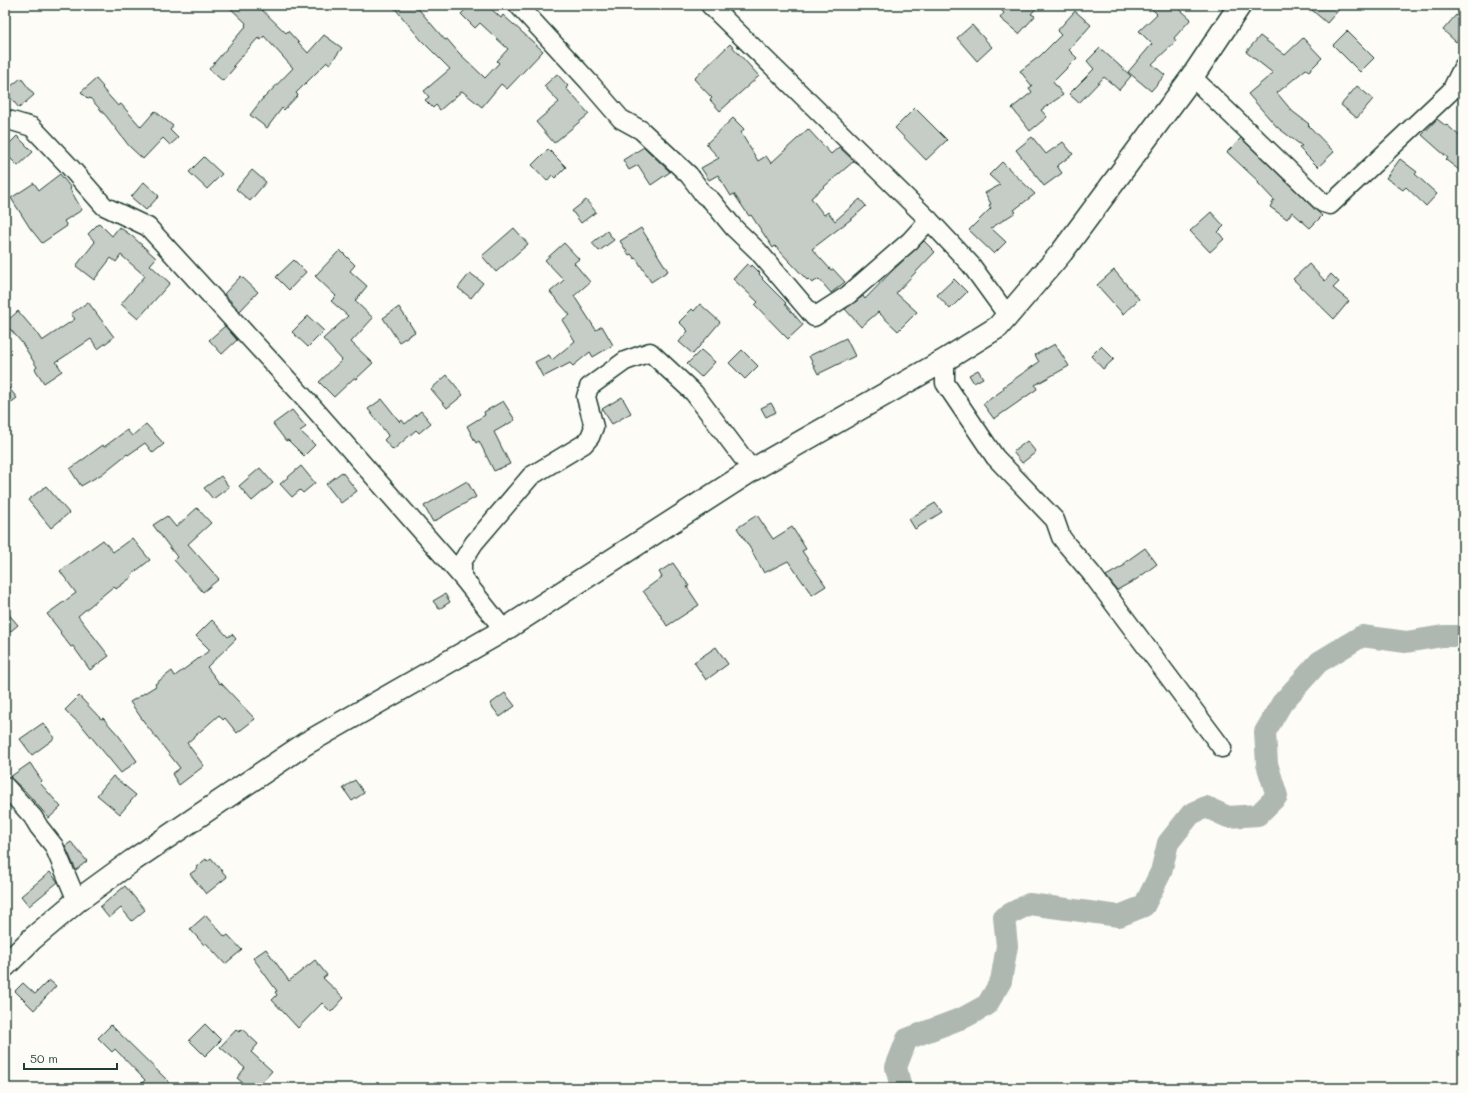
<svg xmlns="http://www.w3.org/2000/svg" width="1468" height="1093" font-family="Mali,sans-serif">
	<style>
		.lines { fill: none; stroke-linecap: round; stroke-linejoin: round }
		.river { stroke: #aeb8b1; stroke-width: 22 }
		.building { fill: #c6cdc7; stroke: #1f3d34 }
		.minor-casing { stroke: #1f3d34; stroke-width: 21 }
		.major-casing { stroke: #1f3d34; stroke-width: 25 }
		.minor { stroke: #fdfcf7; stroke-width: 18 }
		.major { stroke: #fdfcf7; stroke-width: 22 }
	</style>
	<rect width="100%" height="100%" fill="#fdfcf7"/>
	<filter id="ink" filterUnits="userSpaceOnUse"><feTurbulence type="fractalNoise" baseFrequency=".025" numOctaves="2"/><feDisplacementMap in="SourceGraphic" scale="8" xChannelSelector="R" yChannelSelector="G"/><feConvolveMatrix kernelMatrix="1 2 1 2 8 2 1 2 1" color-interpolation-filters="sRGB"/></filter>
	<g filter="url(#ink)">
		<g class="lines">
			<polyline class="river" points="901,1088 896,1067 907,1039 965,1017 987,1005 1001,981 1007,946 1004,917 1029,904 1119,916 1144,906 1161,872 1168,843 1191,814 1206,807 1228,817 1258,815 1277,796 1267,764 1265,732 1282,703 1319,662 1362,636 1406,642 1443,636 1463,636"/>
		</g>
		<g class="building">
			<polygon points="227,5 257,5 286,33 288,31 308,53 324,35 342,48 330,64 327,62 296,93 298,95 284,110 282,108 267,128 250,115 263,98 264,98 293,68 264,36 261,40 258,38 233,66 235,67 223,81 209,69 246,26 245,25 246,23"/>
			<polygon points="392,5 415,5 445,40 447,39 459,53 485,78 499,63 497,61 508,49 480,23 475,28 461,14 470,5 487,5 501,18 503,15 543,51 507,89 501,84 482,107 462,91 440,110 436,105 433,108 425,100 429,97 424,91 450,69 422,41"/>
			<polygon points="996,5 1039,5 1031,14 1035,16 1019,34 1000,18 1004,13"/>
			<polygon points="1148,5 1175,5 1191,19 1174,38 1176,41 1152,64 1165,75 1151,91 1128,72 1152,44 1139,31 1157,14"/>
			<polygon points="1306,5 1343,5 1327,23"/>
			<polygon points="1075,11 1091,25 1069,50 1077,58 1053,82 1063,95 1041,110 1047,117 1030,131 1012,108 1032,92 1029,88 1032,86 1020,71 1040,56 1061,35 1057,31"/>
			<polygon points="1456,15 1463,22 1463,34 1456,42 1443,30"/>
			<polygon points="972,25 992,47 977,61 957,38"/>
			<polygon points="1347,31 1374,58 1360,72 1333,45"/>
			<polygon points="1260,36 1285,55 1303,38 1322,58 1309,71 1306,69 1277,93 1292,111 1309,124 1308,125 1334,152 1318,167 1299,148 1302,146 1277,127 1248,94 1273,73 1246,52"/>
			<polygon points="730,44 759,76 720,111 710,100 712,98 694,79"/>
			<polygon points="1100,48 1131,76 1119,90 1104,77 1079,103 1069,94 1094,69 1087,61"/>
			<polygon points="557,74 568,86 566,88 589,114 554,143 536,122 559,102 544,86"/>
			<polygon points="21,78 34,95 19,108 5,91"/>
			<polygon points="96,79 103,87 102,88 118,106 121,104 141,127 155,111 173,126 170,130 178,138 170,145 163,138 143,159 129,146 107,117 90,98 88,99 81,92"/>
			<polygon points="1357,86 1373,99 1357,118 1341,105"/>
			<polygon points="915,108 947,140 926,160 895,128"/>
			<polygon points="733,118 744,129 741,133 758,161 766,156 771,163 808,129 831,154 839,147 854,161 811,198 824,215 828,212 835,221 860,199 866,206 854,217 812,249 831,270 833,269 845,282 831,293 819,279 812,283 808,279 807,280 775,246 773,248 751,215 749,216 734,194 731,196 718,175 709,180 701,168 719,158 706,144"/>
			<polygon points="1437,119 1446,126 1447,125 1463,139 1463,173 1446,160 1448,158 1422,135"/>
			<polygon points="17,136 33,152 18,166 5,153 5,148"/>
			<polygon points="1032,137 1046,154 1063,142 1073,154 1057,166 1062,173 1044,186 1016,150"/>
			<polygon points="1241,138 1322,216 1310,228 1292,212 1287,219 1270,207 1274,200 1258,183 1259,182 1227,152"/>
			<polygon points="644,147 670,172 651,185 638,165 629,170 623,160"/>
			<polygon points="548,149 566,167 555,178 552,175 547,181 532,165"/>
			<polygon points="204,157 222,174 207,189 189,172"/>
			<polygon points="1400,159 1417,172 1415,174 1437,194 1426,206 1406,187 1403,190 1386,178"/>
			<polygon points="1002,162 1035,194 1014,210 1016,212 991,228 1006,242 994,254 969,230 991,208 989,205 991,204 985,193 1000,185 989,175"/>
			<polygon points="252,170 266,182 250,201 236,189"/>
			<polygon points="60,174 71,188 70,189 82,210 64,221 67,226 42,243 30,228 11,198 34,183 39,190"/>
			<polygon points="144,182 159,196 146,210 131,197"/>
			<polygon points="586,200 596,212 581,223 572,211"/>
			<polygon points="1211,212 1224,226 1218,232 1224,239 1210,252 1190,231"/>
			<polygon points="99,223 112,236 119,227 132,236 156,258 150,265 170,283 138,319 121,304 145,276 121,255 116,262 111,258 94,280 76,266 95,242 88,234"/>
			<polygon points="514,228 528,244 496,272 482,256"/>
			<polygon points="641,228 668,271 651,282 636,258 635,259 631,254 629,255 620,241"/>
			<polygon points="607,231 614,240 599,251 592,243"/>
			<polygon points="924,241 935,252 896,293 917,312 898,331 878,312 861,327 845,309 863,296 865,299 891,272"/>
			<polygon points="564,243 579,259 574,263 590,282 574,296 596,330 602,326 613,345 593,357 590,352 573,366 570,363 543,377 535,362 549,355 552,360 575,341 562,320 570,315 550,292 564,280 545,260"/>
			<polygon points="340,250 355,265 350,271 367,286 355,301 373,318 351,342 373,363 356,379 354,378 334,397 319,382 342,360 323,339 348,316 331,301 336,296 315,276"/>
			<polygon points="294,260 306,272 289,290 276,277"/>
			<polygon points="747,264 751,267 752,265 760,273 759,274 763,278 762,279 786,303 785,304 803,325 788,339 755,305 758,302 733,279"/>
			<polygon points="1309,264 1325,281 1331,274 1339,282 1333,288 1349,301 1334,319 1293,279"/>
			<polygon points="1114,270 1139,299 1123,314 1097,285"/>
			<polygon points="470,273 483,283 471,298 458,288"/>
			<polygon points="241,276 258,292 240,311 224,294"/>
			<polygon points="954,279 967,292 950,309 937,295"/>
			<polygon points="88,302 114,337 98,349 91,339 56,362 62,371 44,383 35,369 37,367 22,343 5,323 18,311 36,332 42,341 75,319 71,314"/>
			<polygon points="700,304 720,322 693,354 679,342 688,331 679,322 692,309 694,311"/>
			<polygon points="399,307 415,332 399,342 383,318"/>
			<polygon points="308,316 324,331 308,347 292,332"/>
			<polygon points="225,326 237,340 222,354 209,340"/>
			<polygon points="846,338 855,356 818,374 809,356"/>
			<polygon points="1055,344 1069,366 1035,385 1037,389 994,419 983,404 1004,389 1003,387 1039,362 1035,355"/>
			<polygon points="1101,346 1114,359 1103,369 1091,356"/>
			<polygon points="701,350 715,362 701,377 687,364"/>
			<polygon points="742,350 758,366 745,379 729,363"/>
			<polygon points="978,370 983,378 974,383 969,375"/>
			<polygon points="447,375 463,395 447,408 431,389"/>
			<polygon points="5,383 17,398 5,407"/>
			<polygon points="622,397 631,413 612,424 602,409"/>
			<polygon points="382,399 400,422 402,420 405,424 421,411 431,423 419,433 416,430 393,450 384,440 388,436 387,434 368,409"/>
			<polygon points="503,401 515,420 494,432 510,464 494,471 479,441 476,443 467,426 485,415 484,412"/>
			<polygon points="771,403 776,412 766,417 761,408"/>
			<polygon points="292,410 306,427 300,431 315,445 304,456 288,440 286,441 273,424"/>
			<polygon points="146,424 164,444 153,453 145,443 128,455 127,454 102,474 81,486 70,469 103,445 104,447 127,430 132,436"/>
			<polygon points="1027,441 1036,452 1022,463 1013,452"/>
			<polygon points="301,466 315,483 303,493 300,490 292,497 280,484"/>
			<polygon points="260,468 273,483 252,501 239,486"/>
			<polygon points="342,472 357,491 341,503 326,484"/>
			<polygon points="221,476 229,487 213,499 204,488"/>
			<polygon points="467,481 476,497 433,522 424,506"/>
			<polygon points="46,486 69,513 51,528 28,500"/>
			<polygon points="935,503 942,512 915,529 909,519"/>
			<polygon points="197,508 211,523 188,544 219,579 203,592 174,560 177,557 153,525 167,516 176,527"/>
			<polygon points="757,515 773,539 792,527 806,549 802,551 826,586 812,595 788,561 764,573 750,548 737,528"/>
			<polygon points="132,538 150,560 131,575 132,577 116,589 114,586 78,616 109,656 90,670 73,646 71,647 60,633 61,632 47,614 76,593 60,571 103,540 113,552"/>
			<polygon points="1145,548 1157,564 1137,579 1117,590 1106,576 1125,565 1124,563"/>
			<polygon points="673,563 689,586 687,587 699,605 667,626 658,611 643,591 662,577 659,572"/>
			<polygon points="445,594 450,602 439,609 433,601"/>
			<polygon points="5,610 18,625 5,636"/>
			<polygon points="212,620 228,637 232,634 236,639 207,667 220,684 221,683 255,719 237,733 225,718 223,720 219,715 187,743 204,766 179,785 172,774 180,768 147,726 130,702 156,686 155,684 172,671 175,676 210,650 196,636"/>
			<polygon points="716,647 728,664 706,680 694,662"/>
			<polygon points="505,693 515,706 500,717 490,704"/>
			<polygon points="79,696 101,719 103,718 119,736 137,761 121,773 83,727 65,710"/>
			<polygon points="43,723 55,738 32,755 20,739"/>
			<polygon points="30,763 42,781 40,783 61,807 49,818 26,792 10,777"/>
			<polygon points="113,776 136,795 120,814 97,795"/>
			<polygon points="355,780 364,793 352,801 343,788"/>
			<polygon points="71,842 87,861 76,870 65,846"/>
			<polygon points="211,858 227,877 206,894 190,874 197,869 196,867 206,859 207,861"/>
			<polygon points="50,872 58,882 29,906 21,896"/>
			<polygon points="125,886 145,910 132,921 121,908 109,918 100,907"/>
			<polygon points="206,915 225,937 228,935 242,950 225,964 206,943 204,945 190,929"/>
			<polygon points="266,949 289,981 315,960 327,975 323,978 344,998 331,1012 322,1003 298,1028 272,1000 277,995 275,992 277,991 253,958"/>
			<polygon points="49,980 56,986 34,1010 15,991 23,983 35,994"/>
			<polygon points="205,1024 221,1040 205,1056 189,1040"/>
			<polygon points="111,1025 169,1082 163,1088 137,1088 145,1080 115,1049 112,1052 98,1038"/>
			<polygon points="242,1029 258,1044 251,1052 272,1071 257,1088 249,1088 237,1078 245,1068 220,1047 236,1030 239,1032"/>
		</g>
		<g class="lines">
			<defs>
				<g id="minor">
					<polyline points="518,5 589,82 621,119 641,130 689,175 704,195 711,200 734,228 758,251 814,317 848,295 910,241 929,220"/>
					<polyline points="710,5 929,220 971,265 1008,316"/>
					<polyline points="1192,77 1323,203 1330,205 1451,91 1463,67"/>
					<polyline points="5,119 32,127 69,166 104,206 148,227 311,405 462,577"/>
					<polyline points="945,360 945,383 995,457 1055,520 1061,537 1067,545 1091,573 1222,748"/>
					<polyline points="504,630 462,577 462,562 474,543 531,476 584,444 590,437 594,427 586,397 589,387 625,361 650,352 694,393 752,470"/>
					<polyline points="5,786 33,817 39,827 54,846 77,901"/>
				</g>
				<polyline id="major" points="5,966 32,939 77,901 132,861 305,744 504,630 752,470 945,360 998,327 1062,252 1192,77 1240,5"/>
			</defs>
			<use href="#minor" class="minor-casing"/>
			<use href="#major" class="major-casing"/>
			<use href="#minor" class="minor"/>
			<use href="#major" class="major"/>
		</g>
	</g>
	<rect width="1468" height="1093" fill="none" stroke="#fdfcf7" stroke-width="20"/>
	<rect x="10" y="10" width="1448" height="1073" fill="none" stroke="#1f3d34" stroke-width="1.5" filter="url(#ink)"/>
	<path d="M24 1063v6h93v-6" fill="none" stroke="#1f3d34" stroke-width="2"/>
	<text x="30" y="1063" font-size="12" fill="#1f3d34" stroke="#fdfcf7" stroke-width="3" paint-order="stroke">50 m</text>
</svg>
